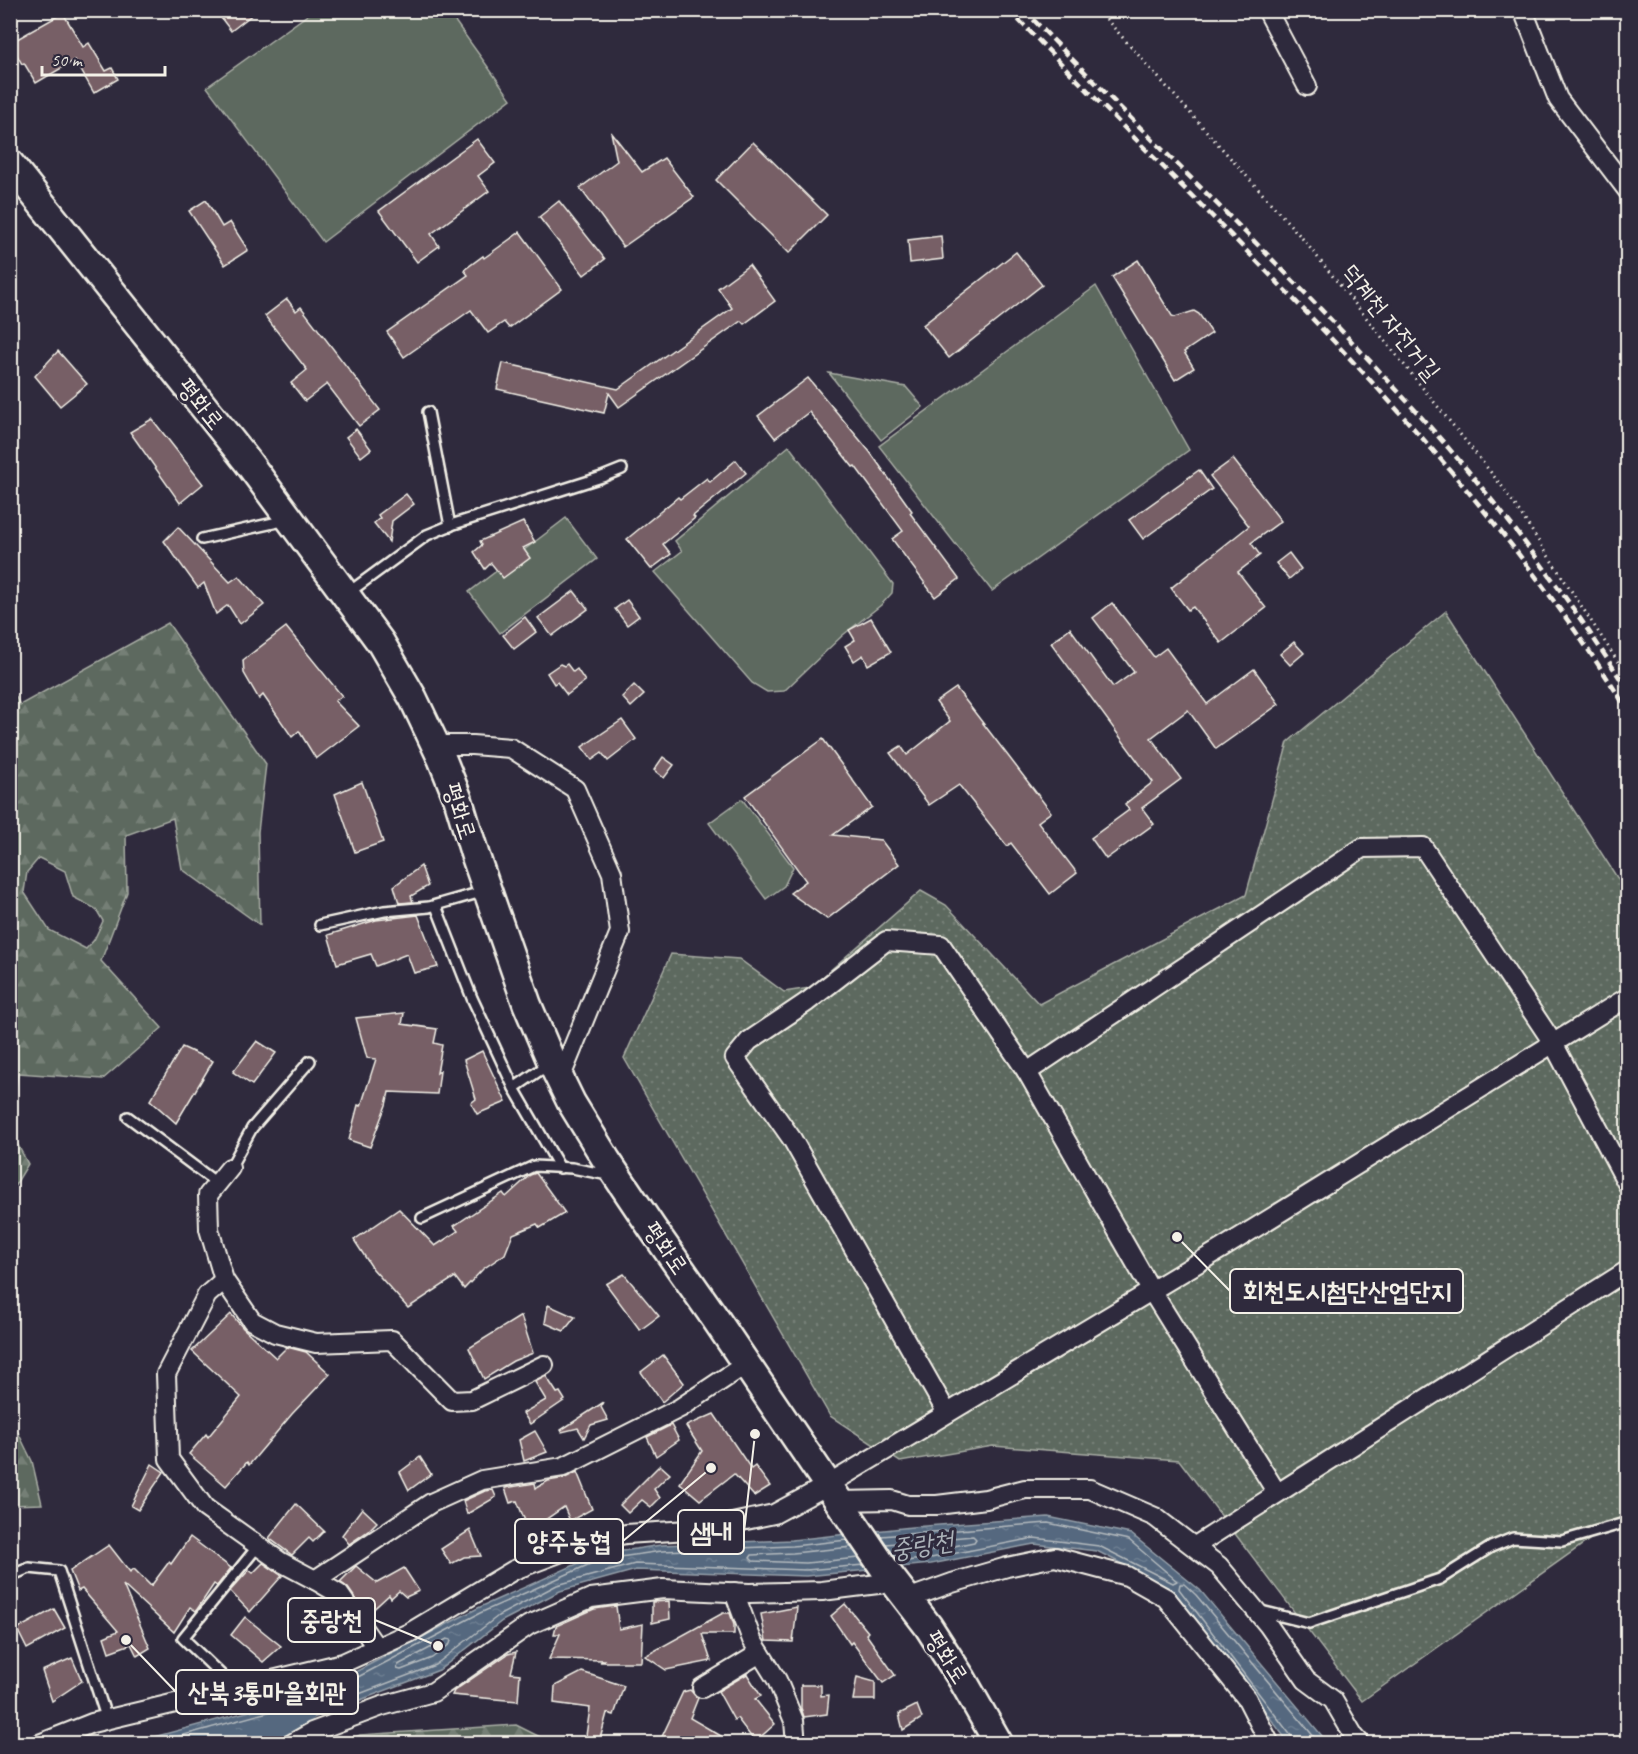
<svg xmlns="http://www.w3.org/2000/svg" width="1638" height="1754" font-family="Caveat,'Poor Story',sans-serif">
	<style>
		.grass { fill: url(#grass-dots); stroke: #a8ada4; stroke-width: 1.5 }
		.forest { fill: url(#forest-firs); stroke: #a8ada4; stroke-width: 1.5; fill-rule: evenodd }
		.park { fill: #5d695f; stroke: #a8ada4; stroke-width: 1.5 }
		.water { fill: url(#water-ripples); stroke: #949fa9; stroke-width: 1.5 }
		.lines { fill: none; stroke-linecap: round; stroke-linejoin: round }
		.shore { stroke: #b4babe; stroke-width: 1.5 }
		.river { stroke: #54687f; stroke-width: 30 }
		.building { fill: #775f66; stroke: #f4f1e8; stroke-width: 1.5 }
		.lane-casing { stroke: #f4f1e8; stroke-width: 14 }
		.street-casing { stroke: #f4f1e8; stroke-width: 22 }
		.secondary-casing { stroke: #f4f1e8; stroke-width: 32 }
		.path { stroke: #f4f1e8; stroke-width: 3; stroke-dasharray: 1.5 4.5; stroke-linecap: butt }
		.lane { stroke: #2f2a3d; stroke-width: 9 }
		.street { stroke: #2f2a3d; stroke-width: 18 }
		.secondary { stroke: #2f2a3d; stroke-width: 27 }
		.rail { stroke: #f4f1e8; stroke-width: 4.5; stroke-dasharray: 9 4.5; stroke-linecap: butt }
		.labels { text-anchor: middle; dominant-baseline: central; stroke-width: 6; stroke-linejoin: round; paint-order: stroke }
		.street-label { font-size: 24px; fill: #f4f1e8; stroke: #2f2a3d }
		.water-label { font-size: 26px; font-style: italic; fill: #acb3b9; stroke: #2f2a3d }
		.leader { fill: none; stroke: #f4f1e8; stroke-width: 2 }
		.callout-dot { fill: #f4f1e8; stroke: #2f2a3d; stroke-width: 2 }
		.callout { fill: #2f2a3d; stroke: #f4f1e8; stroke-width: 2 }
		.callout-label { font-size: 26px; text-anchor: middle; font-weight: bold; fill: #f4f1e8 }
	</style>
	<defs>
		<pattern id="grass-dots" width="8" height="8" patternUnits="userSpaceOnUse" patternTransform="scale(1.5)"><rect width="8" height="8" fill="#5d695f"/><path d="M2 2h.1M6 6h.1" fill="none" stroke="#757f76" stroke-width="1.8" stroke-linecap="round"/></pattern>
		<pattern id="forest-firs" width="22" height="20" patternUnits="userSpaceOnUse" patternTransform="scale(1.5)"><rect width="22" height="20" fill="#5d695f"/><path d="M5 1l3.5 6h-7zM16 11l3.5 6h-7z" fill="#757f76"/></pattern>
		<pattern id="water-ripples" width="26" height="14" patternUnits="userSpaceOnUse" patternTransform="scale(1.5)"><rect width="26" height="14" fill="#54687f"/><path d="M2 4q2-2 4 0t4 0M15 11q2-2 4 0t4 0" fill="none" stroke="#6d7e91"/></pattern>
	</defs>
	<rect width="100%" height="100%" fill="#2f2a3d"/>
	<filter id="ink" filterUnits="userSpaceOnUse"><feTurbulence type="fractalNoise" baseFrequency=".0167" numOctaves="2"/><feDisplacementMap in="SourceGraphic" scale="12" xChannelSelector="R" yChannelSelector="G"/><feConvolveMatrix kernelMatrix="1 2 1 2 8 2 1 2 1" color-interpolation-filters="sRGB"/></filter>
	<g filter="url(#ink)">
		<polygon class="grass" points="1446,611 1627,893 1627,1513 1362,1701 1179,1460 993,1446 900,1462 830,1416 624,1058 671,954 739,959 784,992 810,988 921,891 946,905 1039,1004 1246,895 1288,742"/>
		<g class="forest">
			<path d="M168 623 266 764 258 832 260 925 182 869 173 818 126 835 127 892 101 961 162 1028 103 1079 18 1073 11 1127V688L20 705ZM39 858 65 871 73 897 96 909 103 921 94 940 86 949 49 930 24 892 27 872Z"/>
			<polygon points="11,1132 28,1164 11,1192 10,1192"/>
			<polygon points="11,1418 32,1461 42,1504 11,1505"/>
			<polygon points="516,1725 552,1743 343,1743 360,1735"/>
		</g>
		<g class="park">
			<polygon points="447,10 511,99 323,242 207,87 313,11"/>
			<polygon points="1096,286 1189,450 992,591 879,446"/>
			<polygon points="829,373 906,387 923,407 881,440"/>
			<polygon points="789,446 893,584 892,593 881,605 843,635 784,691 767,692 752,683 655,572 682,551 675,541"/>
			<polygon points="566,518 597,559 500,633 469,592"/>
			<polygon points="742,799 793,867 784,886 766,899 709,823"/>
		</g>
		<polygon class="water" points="1048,1517 1131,1534 1200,1590 1328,1743 1289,1743 1173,1590 1097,1551 1034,1544 931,1564 806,1576 636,1570 560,1591 502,1621 439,1670 279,1731 226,1743 128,1744 313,1694 478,1608 597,1555 661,1545 792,1540 912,1527"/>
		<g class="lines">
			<g class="shore">
				<polyline points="881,1536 1048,1523 1129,1540 1177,1581 1173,1583 1099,1546 1034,1538 931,1558 898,1562"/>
				<polyline points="886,1544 973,1536 976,1539 974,1542 930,1551 893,1555"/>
				<polyline points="852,1547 793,1553 752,1555 750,1558 753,1561 806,1563 859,1558"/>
				<polygon points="447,1639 451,1640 450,1644 432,1658 401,1670 397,1669 398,1665"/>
				<polyline points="151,1744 316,1699 480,1613 599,1560 662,1551 793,1546 847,1540"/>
				<polyline points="231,1744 232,1738 235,1735 278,1725 435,1665 498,1616 557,1585 635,1564 806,1570 864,1565"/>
				<polyline points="1293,1744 1292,1737 1179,1589 1180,1584 1184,1584 1196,1595 1320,1744"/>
			</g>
			<polyline class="river" points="240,1744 250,1742 299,1715"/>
		</g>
		<g class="building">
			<polygon points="215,10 258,10 231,31"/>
			<polygon points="63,13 83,47 89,43 106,71 112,68 118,79 94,93 75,60 36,83 24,63 22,64 10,43"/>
			<polygon points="611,132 642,172 664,158 694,197 623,247 580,188 617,161"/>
			<polygon points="477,139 495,163 478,176 489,191 431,234 439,246 417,262 379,211"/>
			<polygon points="753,142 827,215 789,253 716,180"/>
			<polygon points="206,200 222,227 230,222 248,250 225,265 189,211"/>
			<polygon points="559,201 605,259 584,275 539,217"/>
			<polygon points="520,232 562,289 509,328 504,322 488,333 471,310 404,357 387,332 468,275 464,270 483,256 484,258"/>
			<polygon points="941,236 943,259 910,263 908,240"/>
			<polygon points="1016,252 1042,285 949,358 923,325"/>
			<polygon points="1138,260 1172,316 1175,317 1194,311 1199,314 1212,333 1184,352 1194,368 1175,380 1112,277"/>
			<polygon points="749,265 775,301 744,324 741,321 619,407 609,393 604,413 497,389 503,363 618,389 732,308 718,288"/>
			<polygon points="287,299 296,311 301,307 380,410 359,426 327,384 305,401 291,383 307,370 265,316"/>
			<polygon points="58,351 87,384 60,406 35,376"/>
			<polygon points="808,378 870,452 912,511 910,513 959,579 935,597 892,539 903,531 855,466 853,467 809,412 775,438 758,416"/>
			<polygon points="152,419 203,484 180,503 130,432"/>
			<polygon points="356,429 371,449 361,457 346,437"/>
			<polygon points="1233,459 1281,521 1251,543 1260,555 1238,572 1266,608 1221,643 1193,607 1188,610 1171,588 1249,526 1210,476"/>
			<polygon points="736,460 746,473 693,516 695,518 663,544 671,554 651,569 627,539 678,497 680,499 707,478 710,482"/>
			<polygon points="1199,470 1212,489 1143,539 1129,520"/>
			<polygon points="406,494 414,504 392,521 389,542 374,523 380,518 378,515"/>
			<polygon points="523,522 535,542 523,548 530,558 503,578 491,563 485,569 474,552 482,545 480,541"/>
			<polygon points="178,527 230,582 239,576 264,605 240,624 228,605 216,614 204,583 198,588 164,541"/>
			<polygon points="1289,553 1301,569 1289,579 1276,563"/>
			<polygon points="574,591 588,609 552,636 538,618"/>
			<polygon points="627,600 639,616 627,625 615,609"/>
			<polygon points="1112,603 1154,657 1166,648 1207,704 1254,669 1279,704 1216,749 1188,710 1151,738 1181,779 1142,808 1154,824 1106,859 1091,838 1129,810 1125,804 1153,782 1051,643 1070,628 1113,687 1134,672 1093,618"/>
			<polygon points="525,617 536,632 514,649 503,635"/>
			<polygon points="871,618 891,652 868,665 863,655 854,661 845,646 855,640 849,630"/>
			<polygon points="286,627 342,696 335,701 359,726 316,759 299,731 292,737 263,695 259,699 244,673 243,660"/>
			<polygon points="1294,642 1304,653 1290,665 1280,654"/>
			<polygon points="560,664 564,666 567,664 573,672 577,669 585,681 567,695 557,682 554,684 547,673"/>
			<polygon points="634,685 644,695 631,707 622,697"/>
			<polygon points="956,688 1051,812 1038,822 1077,873 1050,894 1011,843 1007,846 959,785 929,805 890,753 901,746 907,755 950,721 936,702"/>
			<polygon points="622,720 636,739 608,761 602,753 592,760 582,747"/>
			<polygon points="823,739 872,807 833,835 881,840 899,864 827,919 790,893 806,881 745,796"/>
			<polygon points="663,757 674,765 664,778 654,770"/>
			<polygon points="362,782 383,842 355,852 335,794"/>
			<polygon points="421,866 428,886 411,896 413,902 399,903 394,886"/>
			<polygon points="418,915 438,967 414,973 407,954 376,966 371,954 337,964 328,935 376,920"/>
			<polygon points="404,1013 402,1024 437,1029 434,1043 442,1045 437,1073 440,1071 437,1094 389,1092 386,1105 370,1147 349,1140 358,1105 361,1106 376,1059 367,1058 356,1018"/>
			<polygon points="257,1041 276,1053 252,1085 233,1072"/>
			<polygon points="182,1047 213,1061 176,1123 150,1100"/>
			<polygon points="482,1051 506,1102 477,1114 471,1103 476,1099 464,1060"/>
			<polygon points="536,1173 565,1213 540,1228 537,1224 513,1234 505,1254 483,1269 464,1289 455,1277 408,1308 373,1269 354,1240 399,1209 435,1246 458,1231 454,1226 503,1193 506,1197 530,1175"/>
			<polygon points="624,1274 659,1316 640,1330 606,1284"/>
			<polygon points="548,1305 575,1317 564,1331 545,1323"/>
			<polygon points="231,1314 243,1328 276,1358 287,1347 306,1352 330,1374 292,1414 249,1465 247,1462 226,1486 189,1454 206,1434 208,1437 241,1397 192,1351"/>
			<polygon points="521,1316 533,1353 513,1361 484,1379 469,1348"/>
			<polygon points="663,1355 684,1383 662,1402 641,1372"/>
			<polygon points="546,1376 557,1393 560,1392 565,1400 530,1424 523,1413 546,1400 535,1382"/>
			<polygon points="604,1402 601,1407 608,1420 591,1425 584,1438 578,1428 562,1432 561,1430"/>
			<polygon points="714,1414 751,1469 755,1466 770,1486 754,1496 734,1474 700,1500 680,1483 702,1451 686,1426"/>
			<polygon points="671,1425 679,1440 656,1456 647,1437"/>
			<polygon points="535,1431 547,1452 524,1461 519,1440"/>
			<polygon points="420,1457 431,1474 409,1490 400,1472"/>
			<polygon points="152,1464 164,1472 138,1510 131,1506"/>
			<polygon points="660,1465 670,1474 654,1489 660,1498 651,1507 642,1500 628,1513 620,1505"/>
			<polygon points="577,1472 592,1509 570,1521 564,1507 529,1531 517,1501 510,1503 505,1488 535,1483 536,1488 548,1481 565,1478"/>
			<polygon points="493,1490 496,1497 467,1514 463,1501 485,1491"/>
			<polygon points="296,1504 324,1531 313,1542 309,1538 292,1555 269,1538"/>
			<polygon points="362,1508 377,1522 368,1531 349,1544 342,1535"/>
			<polygon points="470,1530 481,1556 464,1557 451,1564 441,1549"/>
			<polygon points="190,1537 231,1568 217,1586 214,1584 196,1611 190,1607 174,1632 123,1585 150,1648 137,1656 131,1644 109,1652 104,1637 118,1631 82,1589 78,1591 70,1571 109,1545 130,1572 134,1569 151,1586 169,1562 171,1564"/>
			<polygon points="263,1563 282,1576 250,1612 230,1591 249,1570 253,1573"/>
			<polygon points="356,1566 377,1583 404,1568 419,1591 406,1597 399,1591 391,1598 389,1595 367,1615 348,1588 340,1582"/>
			<polygon points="669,1601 670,1619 652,1623 652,1602"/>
			<polygon points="845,1604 868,1632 866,1634 895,1675 883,1683 852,1642 850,1644 831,1616"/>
			<polygon points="616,1606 619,1629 643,1624 641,1662 600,1662 605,1660 549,1659 560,1634 554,1634 556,1626 594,1609"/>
			<polygon points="797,1607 793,1642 766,1641 761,1614"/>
			<polygon points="54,1609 65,1628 27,1649 17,1629"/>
			<polygon points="723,1613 730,1613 734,1625 734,1634 702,1634 711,1661 666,1670 645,1656"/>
			<polygon points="245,1617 281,1646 263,1662 231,1635"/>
			<polygon points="516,1652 511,1673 520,1674 518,1701 452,1695 454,1691 508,1654"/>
			<polygon points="72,1658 82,1681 52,1701 42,1671"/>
			<polygon points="582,1672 624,1686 614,1715 607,1713 599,1743 585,1743 590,1708 554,1703 555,1686"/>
			<polygon points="747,1674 761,1696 755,1699 775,1724 755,1742 737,1718 734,1720 718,1691"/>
			<polygon points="857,1677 875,1682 875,1700 853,1700"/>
			<polygon points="801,1685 821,1685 821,1696 829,1695 827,1714 804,1717 801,1708"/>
			<polygon points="690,1690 698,1698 690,1718 721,1736 714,1743 659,1743 683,1692"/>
			<polygon points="917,1705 922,1718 903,1730 899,1714"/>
		</g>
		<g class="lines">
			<defs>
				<g id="lane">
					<polyline points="428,412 450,526"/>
					<polyline points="202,539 287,520"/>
					<polyline points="348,593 427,535 454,524 602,477 622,469"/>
					<polyline points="436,906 472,998 514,1088 549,1064"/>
					<polyline points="320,925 384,911 429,907 485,891"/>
					<polyline points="514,1088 560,1168"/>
					<polyline points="128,1117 218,1184"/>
					<polyline points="230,1168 252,1128 310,1061"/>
					<polyline points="422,1218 534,1166 572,1168 608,1175"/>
					<polyline points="10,1576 29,1568 59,1571 107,1720"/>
					<polyline points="1261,1611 1309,1623 1440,1579 1491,1547 1513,1538 1562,1541 1628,1522"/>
					<polyline points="236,1689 183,1638 258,1546"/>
				</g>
				<g id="street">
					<polyline points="1267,10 1307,86"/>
					<polyline points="1523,10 1558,99 1628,191"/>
					<polyline points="436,745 472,745 511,748 575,789 612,873 620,932 560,1079"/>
					<polyline points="1027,1072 1362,848 1423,847 1553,1043 1628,1185"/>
					<polyline points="230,1168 208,1195 209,1229 224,1280 252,1321 275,1333 316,1343 392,1340 452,1401 472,1400 544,1365"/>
					<polyline points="224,1280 207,1295 166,1374 169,1459 205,1508 281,1562 315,1580 431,1503 482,1480 563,1467 680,1408 746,1364"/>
					<polyline points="947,1413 792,1139 735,1058 749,1041 807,1002 886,941 941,945 1027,1072 1151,1290 1277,1493"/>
					<polyline points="839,1501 892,1500 908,1505 937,1505 986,1499 1025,1489 1090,1489 1155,1517 1219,1566 1268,1625 1306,1680 1333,1700 1354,1736 1361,1744"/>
					<polyline points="1195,1546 1628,1270"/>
					<polyline points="315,1580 339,1594 376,1647"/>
					<polyline points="734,1592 752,1640 777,1680 794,1721 796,1744"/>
					<polyline points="907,1599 952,1583 1007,1567 1055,1557 1127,1576 1166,1598 1247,1699 1270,1744"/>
					<polyline points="702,1688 760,1653"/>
					<polyline points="39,1744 92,1723 343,1663 409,1633 514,1570 591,1541 626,1534 704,1529 774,1514 828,1485 1221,1249 1628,997"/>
					<polyline points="291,1744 312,1732 382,1706 433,1692 529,1625 591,1598 663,1589 749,1593 822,1591 894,1582"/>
				</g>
				<polyline id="secondary" points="10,164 247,461 381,643 413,698 442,759 458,799 475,855 527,1004 552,1063 571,1102 607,1161 652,1228 715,1318 888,1574 928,1626 962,1679 999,1744"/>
			</defs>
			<use href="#lane" class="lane-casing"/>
			<use href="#street" class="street-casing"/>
			<use href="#secondary" class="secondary-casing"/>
			<polyline class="path" points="1098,10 1302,238 1505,490 1628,677"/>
			<use href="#lane" class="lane"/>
			<use href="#street" class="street"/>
			<use href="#secondary" class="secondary"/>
			<g class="rail">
				<path d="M1009 10C1080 83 1152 156 1224 228 1372 378 1516 530 1628 711"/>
				<path d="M1024 10C1173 164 1331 309 1469 472 1526 541 1580 615 1628 691"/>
			</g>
		</g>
	</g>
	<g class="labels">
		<g class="street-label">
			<text transform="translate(1391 322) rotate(51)">덕계천 자전거길</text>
			<text transform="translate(201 404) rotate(51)">평화로</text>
			<text transform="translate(460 811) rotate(72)">평화로</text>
			<text transform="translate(666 1248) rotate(55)">평화로</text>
			<text transform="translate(947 1657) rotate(57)">평화로</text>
		</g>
		<g class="water-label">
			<text transform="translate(922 1545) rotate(-9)">중랑천</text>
		</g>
	</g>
	<path class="leader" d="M1177 1237L1230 1291M755 1434L744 1532M711 1468L623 1541M438 1646L375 1620M126 1640L176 1692"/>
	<g class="callout-dot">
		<circle cx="1177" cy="1237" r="6"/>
		<circle cx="755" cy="1434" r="6"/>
		<circle cx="711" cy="1468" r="6"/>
		<circle cx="438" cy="1646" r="6"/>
		<circle cx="126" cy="1640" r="6"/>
	</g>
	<g class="callout">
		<rect x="1230" y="1269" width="233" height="44" rx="6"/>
		<rect x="678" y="1510" width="66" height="44" rx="6"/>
		<rect x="515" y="1519" width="108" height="44" rx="6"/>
		<rect x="288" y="1598" width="87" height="44" rx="6"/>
		<rect x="176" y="1670" width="182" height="44" rx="6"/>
	</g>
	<g class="callout-label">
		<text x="1347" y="1300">회천도시첨단산업단지</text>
		<text x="711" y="1541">샘내</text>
		<text x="569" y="1550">양주농협</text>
		<text x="331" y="1629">중랑천</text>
		<text x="267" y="1701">산북3통마을회관</text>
	</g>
	<rect width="1638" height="1754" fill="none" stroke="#2f2a3d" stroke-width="36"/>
	<rect x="18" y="18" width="1602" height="1718" fill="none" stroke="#f4f1e8" stroke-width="2" filter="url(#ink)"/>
	<path d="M42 66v9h123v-9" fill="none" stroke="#f4f1e8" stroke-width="3"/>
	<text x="51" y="66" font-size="18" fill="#f4f1e8" stroke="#2f2a3d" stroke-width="4.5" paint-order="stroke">50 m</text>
</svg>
